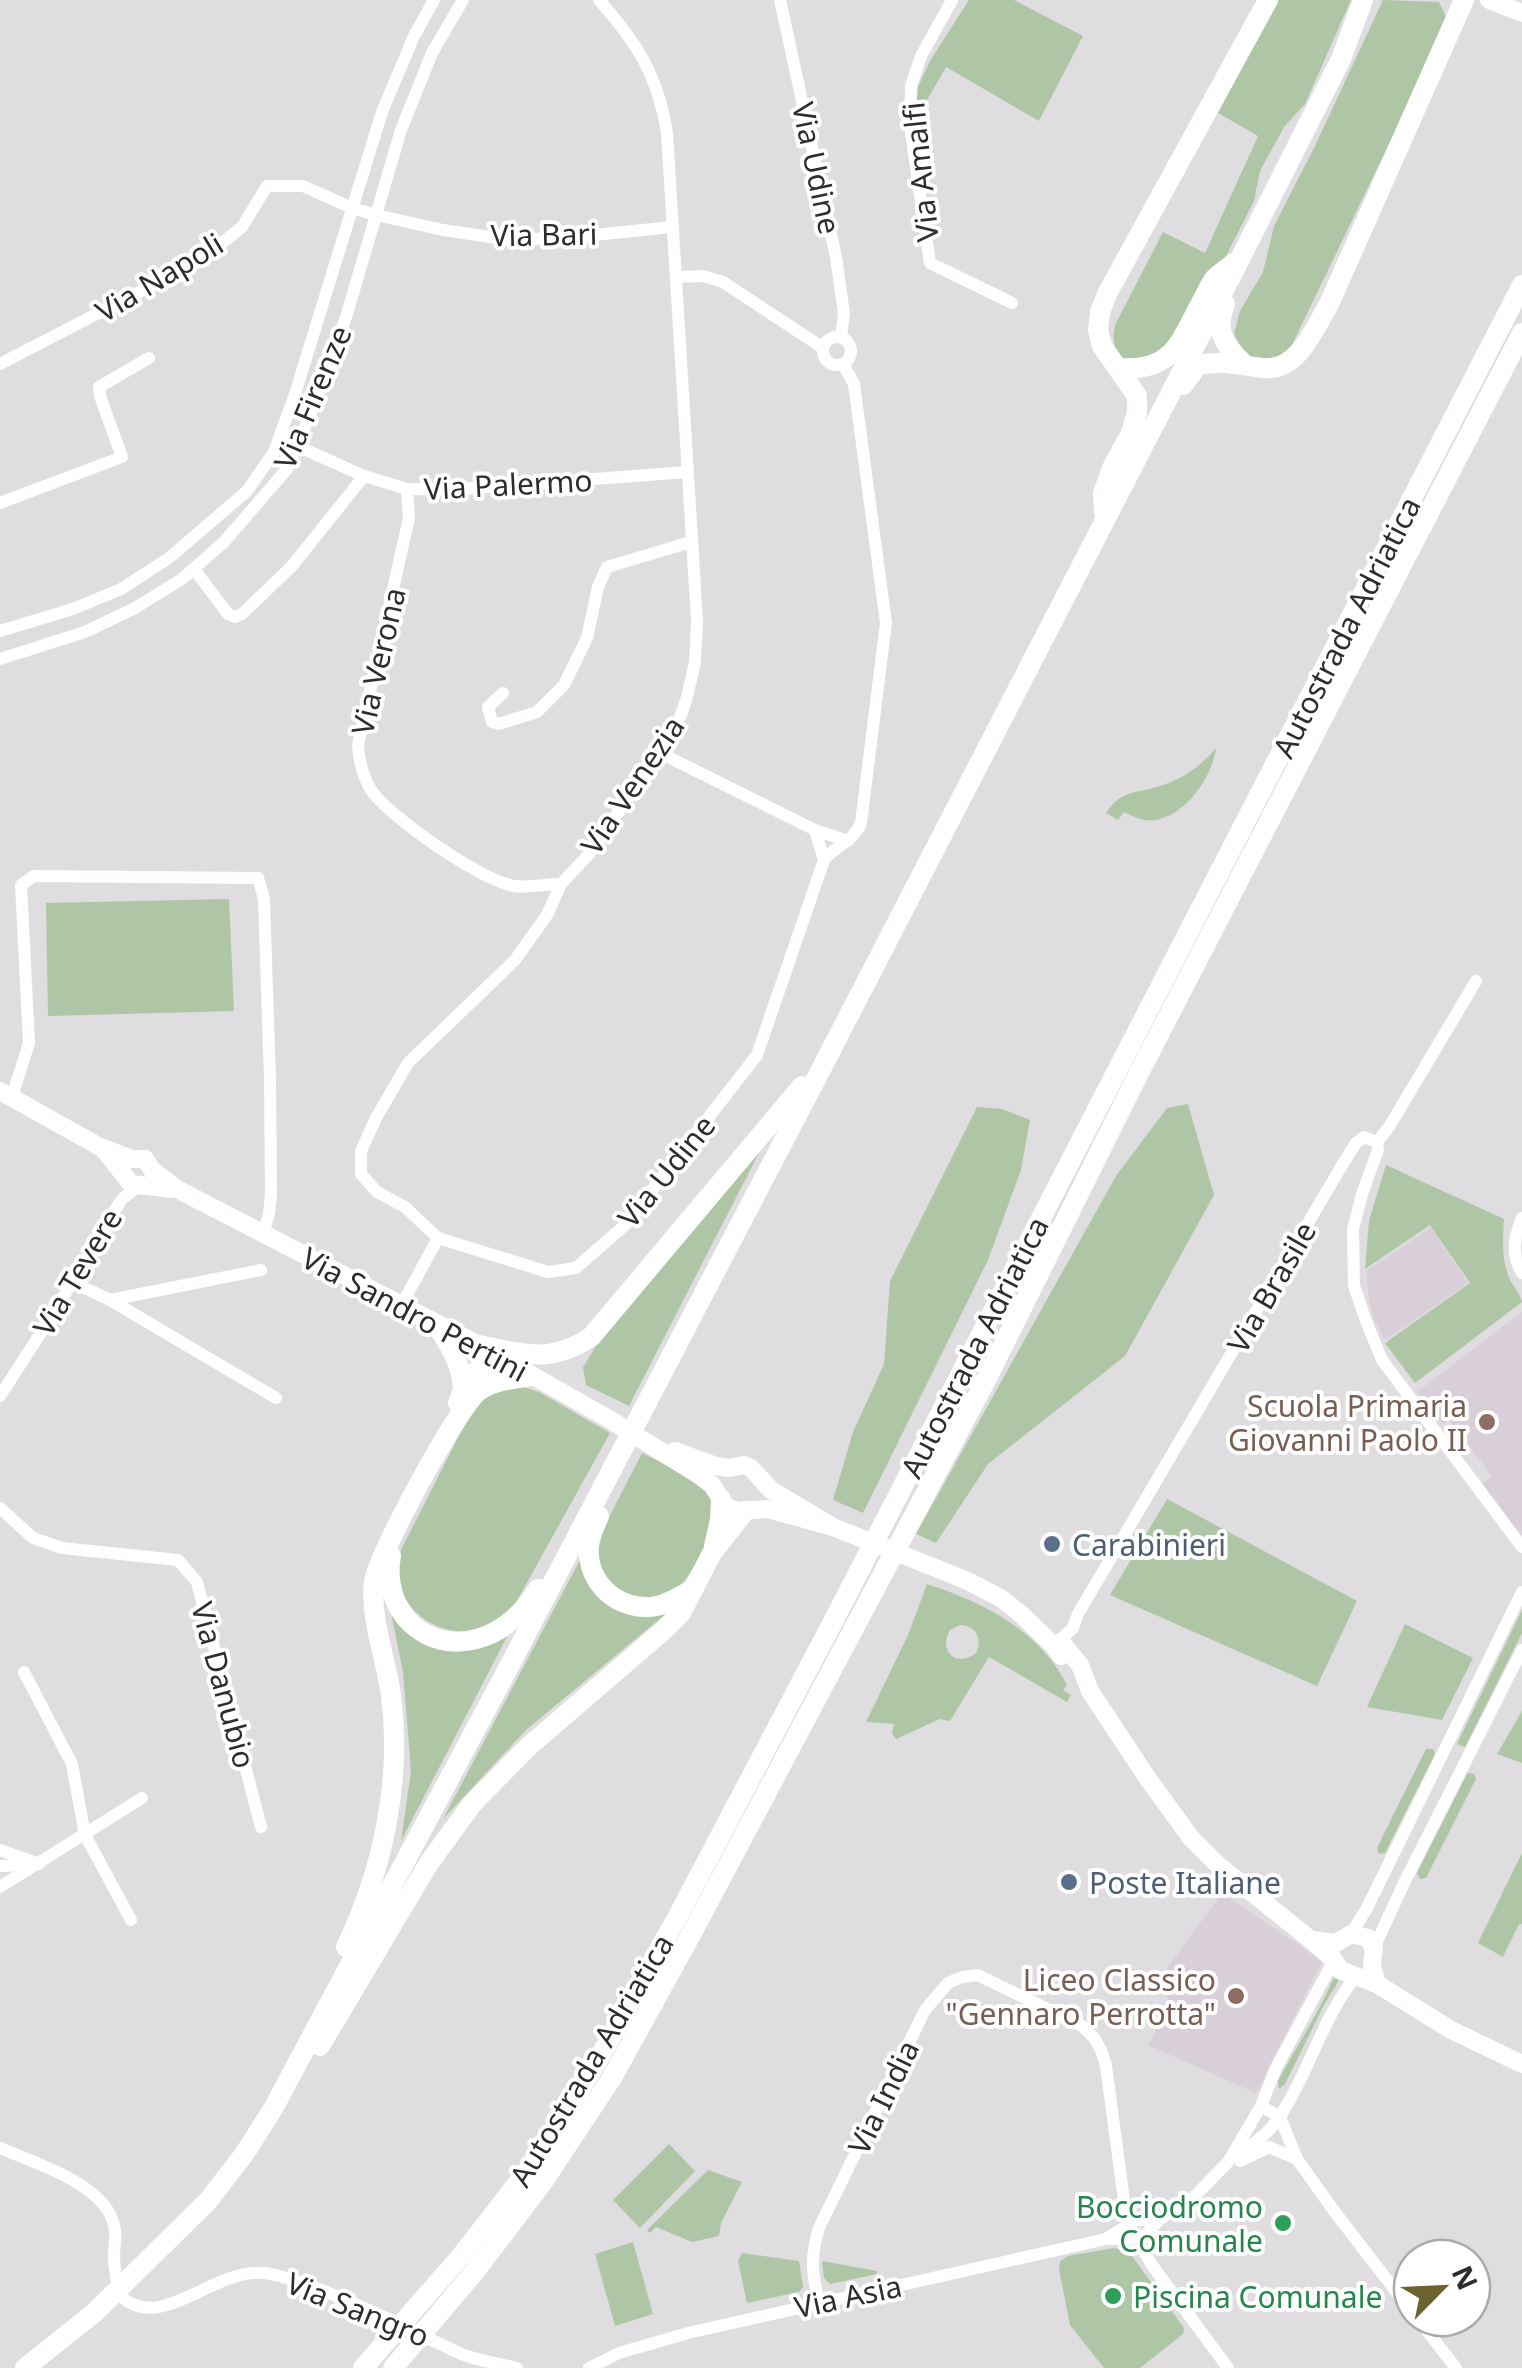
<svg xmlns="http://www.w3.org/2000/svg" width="1522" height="2368" font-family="'Noto Sans',sans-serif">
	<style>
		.built { fill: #d8cfd8 }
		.green { fill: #aec6a5; fill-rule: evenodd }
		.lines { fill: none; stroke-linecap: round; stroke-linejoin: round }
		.minor { stroke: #fff; stroke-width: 12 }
		.major { stroke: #fff; stroke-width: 18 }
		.highway { stroke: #fff; stroke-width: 20 }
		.education-dot { fill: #8d6e63; stroke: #fff; stroke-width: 4 }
		.service-dot { fill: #5c6f8a; stroke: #fff; stroke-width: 4 }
		.leisure-dot { fill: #2e9e5b; stroke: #fff; stroke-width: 4 }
		.labels { text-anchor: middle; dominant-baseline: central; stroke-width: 8; stroke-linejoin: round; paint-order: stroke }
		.street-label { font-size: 30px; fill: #2e2d2e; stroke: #fff }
		.education-label { font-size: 30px; fill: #785e54; stroke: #fff; text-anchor: end }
		.service-label { font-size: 30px; fill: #4e5e75; stroke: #fff; text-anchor: start }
		.leisure-label { font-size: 30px; fill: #27864d; stroke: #fff; text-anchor: end }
	</style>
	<rect width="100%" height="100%" fill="#e0dde0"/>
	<g class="built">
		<polygon points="1431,1227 1468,1283 1385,1340 1374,1320 1369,1300 1366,1271"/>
		<polygon points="1522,1312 1522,1537 1483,1484 1492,1476 1449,1420 1443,1424 1417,1392"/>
		<polygon points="1222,1893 1322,1961 1256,2093 1148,2045 1170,2006 1165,1986 1166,1970"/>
	</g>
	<g class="green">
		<polygon points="969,0 1014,0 1083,36 1039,121 946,67 915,121 918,87 930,61"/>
		<path d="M1278 0H1351L1305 104 1284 127 1260 171 1254 201 1221 266 1160 358 1125 360C1113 348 1112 341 1115 325L1163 232 1205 253 1258 136 1218 113Z"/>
		<polygon points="1383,0 1439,2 1446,17 1441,36 1289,351 1274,360 1256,361 1242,350 1234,333 1240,311 1263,272 1274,226 1315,146"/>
		<path d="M1216 748C1212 777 1187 814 1156 820 1144 822 1134 817 1124 812L1118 820 1106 813C1122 788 1138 794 1163 785 1184 778 1202 765 1216 748Z"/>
		<polygon points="229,899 234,1011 48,1016 46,903"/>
		<polygon points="1188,1104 1214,1195 1125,1356 988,1464 936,1543 916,1534 1116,1176 1167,1108"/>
		<polygon points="977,1107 1002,1109 1030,1120 1021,1170 988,1260 863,1513 833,1500 853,1432 884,1364 890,1281"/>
		<polygon points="761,1149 629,1406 586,1385 583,1367 598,1343"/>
		<path d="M1386 1165 1504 1219C1503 1240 1501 1259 1510 1280 1514 1288 1520 1293 1522 1302L1415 1383 1385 1343 1470 1283 1430 1225 1365 1269 1369 1221Z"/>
		<path d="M523 1387 539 1392 610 1433 514 1606C507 1612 498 1622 489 1626 456 1641 415 1624 401 1590 396 1578 399 1562 401 1550L474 1406C489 1392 503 1388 523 1387Z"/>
		<polygon points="642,1453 698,1481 715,1504 705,1553 679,1588 647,1601 613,1588 600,1572 597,1547 603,1529"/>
		<polygon points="1167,1499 1357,1601 1317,1686 1110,1595"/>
		<polygon points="580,1560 613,1606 636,1616 668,1612 526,1730 443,1819"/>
		<path d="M927 1584C983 1602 1039 1630 1067 1685L1063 1690 1071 1695 1067 1702 989 1657 950 1721 940 1719 896 1739 892 1734 894 1724 866 1722 908 1635ZM960 1625C976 1626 983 1638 976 1653 956 1668 938 1652 950 1630Z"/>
		<polygon points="387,1593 435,1647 509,1633 401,1841 411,1771 403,1672"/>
		<polygon points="1522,1610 1522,1633 1465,1747 1457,1744"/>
		<polygon points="1405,1624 1473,1658 1442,1720 1367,1707"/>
		<polygon points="1522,1711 1522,1763 1497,1754"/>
		<polygon points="1426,1749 1433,1749 1435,1754 1385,1853 1379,1854 1377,1848"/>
		<polygon points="1470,1773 1474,1774 1476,1779 1426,1878 1420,1879 1417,1873 1467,1774"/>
		<polygon points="1522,1853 1522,1924 1519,1924 1503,1957 1478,1943"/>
		<path d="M1337 1978 1338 1982 1324 2005 1285 2084 1279 2089 1278 2081C1296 2047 1318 2015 1333 1979Z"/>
		<polygon points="669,2144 695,2171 640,2228 613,2200"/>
		<polygon points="708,2170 742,2182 721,2223 719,2236 692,2242 656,2227 650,2233 647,2230"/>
		<polygon points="633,2242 653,2314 615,2326 595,2254"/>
		<polygon points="1114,2248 1124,2251 1132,2256 1184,2328 1183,2334 1178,2338 1140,2368 1104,2368 1070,2325 1059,2269 1060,2261 1068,2256"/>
		<polygon points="742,2253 799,2261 803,2287 799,2292 747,2303 738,2261"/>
		<polygon points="822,2261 877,2271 877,2274 830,2284 824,2278"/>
	</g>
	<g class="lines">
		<g class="minor">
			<path d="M599 0C637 43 658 75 667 133L697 621 695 662 687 697 681 715 660 753 588 855 561 884 547 915 515 960 408 1063 376 1118 361 1151V1174L377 1192 405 1207 438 1238 548 1272 576 1268 625 1225 757 1055 824 860 815 830"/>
			<polyline points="780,0 836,257 844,314 841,337"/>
			<polyline points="952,0 921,56 911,86 910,126 930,263 1012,303"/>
			<polyline points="676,277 703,276 723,282 823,348"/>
			<circle cx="837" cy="351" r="14"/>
			<polyline points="0,364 201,260 242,227 267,186 303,186 352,208 376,215 443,230 511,240 574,237 672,227"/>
			<polyline points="279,438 364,476 407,489 449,490 687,472"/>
			<path d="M407 489 409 518 358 745C359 762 362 775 371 790 389 817 482 881 514 886 528 888 546 884 561 884"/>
			<polyline points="0,503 122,457 100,396 99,387 149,358"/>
			<polyline points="194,569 228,614 235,617 242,614 292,566 364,476"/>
			<polyline points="0,631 73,609 121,589 169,558 247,491 274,452 295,394 382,112 414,36 434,0"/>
			<polyline points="0,659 85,632 135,608 182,579 224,542 287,469 314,406 347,314 401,130 432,53 463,0"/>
			<polyline points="503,693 488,707 492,722 499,724 537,712 564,685 587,638 598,587 607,567 691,542"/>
			<polyline points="660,753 815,830 848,841"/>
			<path d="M824 860C836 845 854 841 861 823L886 623 854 384 843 364"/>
			<polyline points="12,1097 29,1043 21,885 34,876 258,878 264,899 270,1080 271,1195 269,1213 263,1234"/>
			<polyline points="1377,1142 1378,1150 1362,1194 1353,1229 1354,1286 1366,1321 1382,1360 1522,1547"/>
			<polyline points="1377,1142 1389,1127 1476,981"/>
			<path d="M1522 1218C1514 1237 1511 1255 1522 1273"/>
			<polyline points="72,1282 110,1300 276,1398"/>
			<polyline points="110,1300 261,1270"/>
			<polyline points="401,1306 438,1238"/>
			<polyline points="0,1396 57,1308 101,1231 122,1199 139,1186"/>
			<polyline points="0,1508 33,1538 62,1548 178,1560 197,1582 261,1827"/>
			<polyline points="1061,1639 1073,1628 1078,1614 1341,1167 1356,1143 1364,1137 1377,1142"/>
			<polyline points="24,1672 72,1764 85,1835 131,1920"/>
			<polyline points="0,1850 39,1864"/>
			<polyline points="0,1866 32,1865"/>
			<polyline points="0,1887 142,1798"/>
			<polyline points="1351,1934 1367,1908 1522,1592"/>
			<polyline points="1374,1948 1405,1881 1522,1650"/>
			<polyline points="1261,2106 1280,2117 1297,2159 1334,2211 1412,2312"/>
			<path d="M0 2148C35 2163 105 2184 114 2225 117 2235 114 2246 114 2256 114 2270 117 2282 120 2295 159 2335 213 2268 264 2273 282 2275 299 2282 316 2288 365 2306 410 2330 457 2352 476 2361 497 2363 517 2368"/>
			<path d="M1234 2157C1251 2146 1270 2133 1281 2115 1310 2070 1323 2016 1357 1975"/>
			<polyline points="1240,2161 1269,2147 1297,2159"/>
			<polyline points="1107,2238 1136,2220 1159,2220"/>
			<polyline points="1137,2240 1152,2265 1228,2368"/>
			<path d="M819 2303C812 2274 810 2256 819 2228L925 2010 948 1983 962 1977 978 1975 1082 2026 1094 2038 1101 2050 1106 2066 1124 2200 1131 2223"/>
			<polyline points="1417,2318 1456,2368"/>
			<polyline points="589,2368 619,2353 688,2333 1106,2239 1143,2238 1159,2220 1194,2197 1228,2162 1261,2106 1276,2068 1334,1960"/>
		</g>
		<g class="major">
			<polyline points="1489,0 1522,13"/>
			<polyline points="0,1091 100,1147 132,1159 145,1159 152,1170 177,1189 479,1345 609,1419 699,1475 712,1485 725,1505 731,1509 738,1511 768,1509 833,1527"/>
			<polyline points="105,1151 131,1184 172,1189"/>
			<polyline points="675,1451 716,1466 729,1468 744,1465 751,1468 771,1490 833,1527 968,1581 1002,1599 1023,1616 1054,1646 1061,1656"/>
			<polyline points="1061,1642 1080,1665 1090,1691 1146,1776 1191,1838 1219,1866 1311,1940 1334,1960 1340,1970 1377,1984 1451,2030 1522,2064"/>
			<polyline points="1312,1940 1336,1943 1351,1934 1368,1938 1374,1948 1372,1966 1377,1984"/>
		</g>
		<g class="highway">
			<path d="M1225 304C1214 330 1224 345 1243 363"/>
			<path d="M1119 368C1174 372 1180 341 1203 299 1207 292 1210 284 1215 278 1220 273 1228 268 1234 263"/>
			<path d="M1183 385 1198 365C1222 360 1239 365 1263 368 1298 372 1314 329 1329 304L1464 0"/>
			<polyline points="1104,512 1103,493 1113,466 1131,433 1137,412 1137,396 1102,346 1098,330 1100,312 1107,294 1268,0"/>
			<path d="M436 1324C450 1346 462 1364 463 1390"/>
			<path d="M479 1345C524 1354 550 1364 591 1337L802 1086"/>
			<path d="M458 1403C467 1377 476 1365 503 1359"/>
			<path d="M599 1516C595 1526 590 1535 589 1546 586 1584 620 1613 657 1606 670 1603 682 1595 693 1589"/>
			<polyline points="714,1546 720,1520 721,1499"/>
			<path d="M391 1556C381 1610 425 1655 480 1638 504 1631 526 1610 538 1589"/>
			<path d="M346 1947C383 1870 402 1780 391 1695 386 1658 370 1620 374 1582 377 1556 459 1404 480 1390 494 1380 515 1379 531 1376"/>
			<polyline points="320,2046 429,1863 472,1804 528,1747 664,1630 681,1613 712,1553 745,1511"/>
			<polyline points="25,2368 94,2313 208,2201 245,2153 274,2107 503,1678 829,1054 1240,259 1341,59 1363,0"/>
			<polyline points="363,2368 462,2255 531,2166 597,2062 679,1914 837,1614 1522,285"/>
			<polyline points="393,2368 476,2270 543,2182 613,2076 693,1931 986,1380 1139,1073 1522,333"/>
		</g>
	</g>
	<g class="education-dot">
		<circle cx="1487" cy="1422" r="10"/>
		<circle cx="1236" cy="1996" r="10"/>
	</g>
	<g class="service-dot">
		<circle cx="1052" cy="1544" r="10"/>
		<circle cx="1069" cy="1882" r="10"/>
	</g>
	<g class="leisure-dot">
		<circle cx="1283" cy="2223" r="10"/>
		<circle cx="1113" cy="2296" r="10"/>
	</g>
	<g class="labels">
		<g class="street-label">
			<text transform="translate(817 168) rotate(78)">Via Udine</text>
			<text transform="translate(920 172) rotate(-96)">Via Amalfi</text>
			<text transform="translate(544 234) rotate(-1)">Via Bari</text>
			<text transform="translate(159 277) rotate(-31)">Via Napoli</text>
			<text transform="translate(312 397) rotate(-67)">Via Firenze</text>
			<text transform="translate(508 484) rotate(-3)">Via Palermo</text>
			<text transform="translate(1346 627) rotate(-63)">Autostrada Adriatica</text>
			<text transform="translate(378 661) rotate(-77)">Via Verona</text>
			<text transform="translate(632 785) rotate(-56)">Via Venezia</text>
			<text transform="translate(666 1171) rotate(-51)">Via Udine</text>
			<text transform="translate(77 1272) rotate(-59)">Via Tevere</text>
			<text transform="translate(1271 1287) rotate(-60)">Via Brasile</text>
			<text transform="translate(415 1314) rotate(28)">Via Sandro Pertini</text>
			<text transform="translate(974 1347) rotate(-63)">Autostrada Adriatica</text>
			<text transform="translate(224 1685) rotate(75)">Via Danubio</text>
			<text transform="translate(591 2060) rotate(-59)">Autostrada Adriatica</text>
			<text transform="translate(883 2097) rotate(-64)">Via India</text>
			<text transform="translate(848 2296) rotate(-12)">Via Asia</text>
			<text transform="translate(358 2309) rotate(22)">Via Sangro</text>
		</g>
		<g class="education-label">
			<text x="1467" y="1405">Scuola Primaria<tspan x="1467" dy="34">Giovanni Paolo II</tspan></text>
			<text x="1216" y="1979">Liceo Classico<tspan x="1216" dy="34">"Gennaro Perrotta"</tspan></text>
		</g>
		<g class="service-label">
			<text x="1072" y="1544">Carabinieri</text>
			<text x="1089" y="1882">Poste Italiane</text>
		</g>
		<g class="leisure-label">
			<text x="1263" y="2206">Bocciodromo<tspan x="1263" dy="34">Comunale</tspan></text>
			<text x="1133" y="2296" text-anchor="start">Piscina Comunale</text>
		</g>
	</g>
	<g transform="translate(1442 2288) rotate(66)"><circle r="48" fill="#ffffff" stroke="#ababab" stroke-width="2.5"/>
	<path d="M0-8L18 38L0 25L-18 38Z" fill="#6c632f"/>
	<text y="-15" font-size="28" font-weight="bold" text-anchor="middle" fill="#2e2d2e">N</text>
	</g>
</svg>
